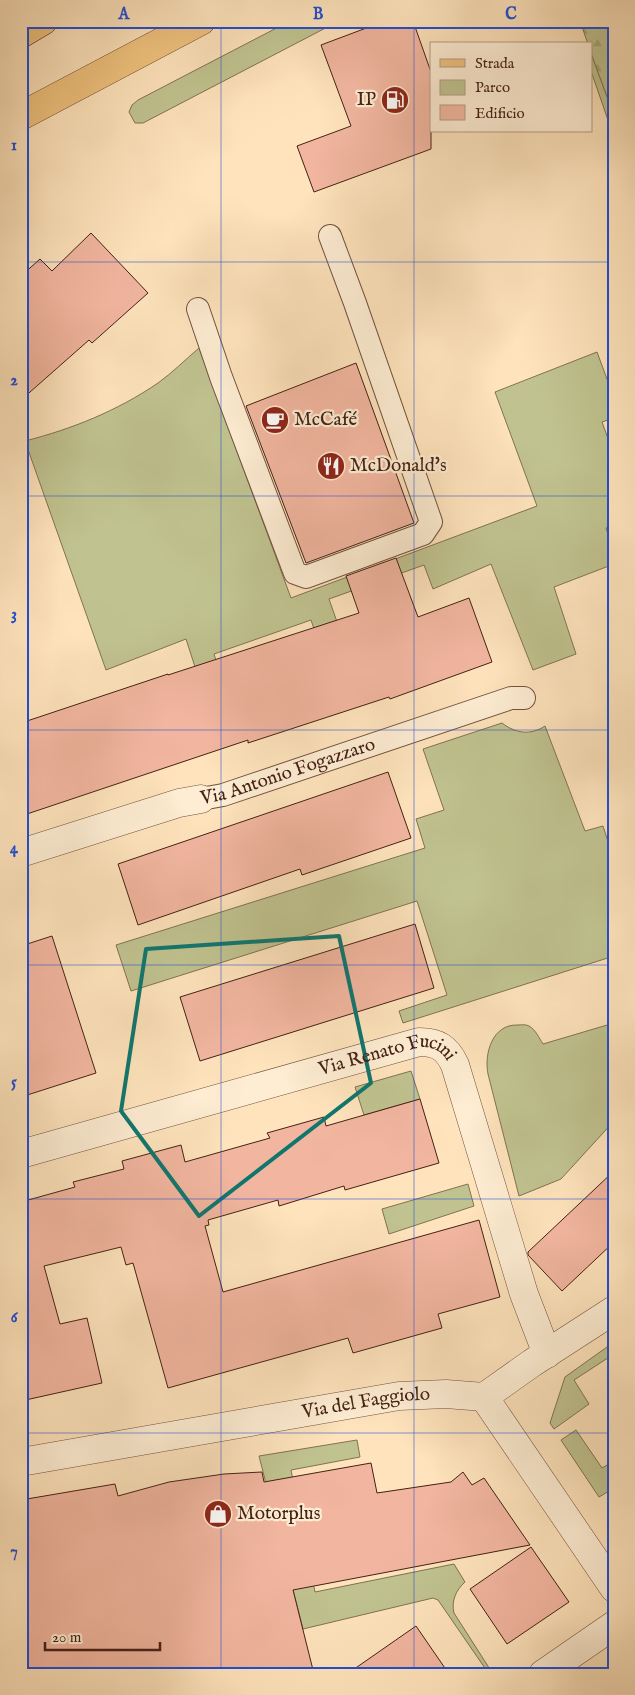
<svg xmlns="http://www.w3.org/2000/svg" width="635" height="1695" font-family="'IM FELL English',serif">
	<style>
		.green { fill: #c0c390; stroke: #827252 }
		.forest { fill: url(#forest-firs); stroke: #827252 }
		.building { fill: #f2b6a0; stroke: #442115 }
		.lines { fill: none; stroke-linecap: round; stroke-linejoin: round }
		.service-casing { stroke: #72523f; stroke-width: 24 }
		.minor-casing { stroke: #72523f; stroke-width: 29 }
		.primary-casing { stroke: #442115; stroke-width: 29 }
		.service { stroke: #feedd3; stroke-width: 22 }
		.minor { stroke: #feedd3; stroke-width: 28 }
		.primary { stroke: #efc27e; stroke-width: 28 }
		.marked { fill: none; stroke: #0f766e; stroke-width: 4; stroke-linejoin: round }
		.grid { fill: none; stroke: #1d4ed8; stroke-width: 1; stroke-opacity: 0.55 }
		.labels { text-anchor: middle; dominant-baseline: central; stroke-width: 4.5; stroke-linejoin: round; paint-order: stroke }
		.poi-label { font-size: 19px; fill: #442115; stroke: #feedd3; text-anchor: start }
		.street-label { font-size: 19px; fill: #442115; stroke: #feedd3 }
		.neatline { fill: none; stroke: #1d4ed8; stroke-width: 2 }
		.grid-label { font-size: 16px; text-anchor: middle; font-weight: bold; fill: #1d4ed8 }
	</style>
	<defs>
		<pattern id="forest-firs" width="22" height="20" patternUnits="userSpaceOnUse" patternTransform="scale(1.25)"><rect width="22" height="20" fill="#c0c390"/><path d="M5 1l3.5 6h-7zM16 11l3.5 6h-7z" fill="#a6a77b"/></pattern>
	</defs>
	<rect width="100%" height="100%" fill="#fee3bc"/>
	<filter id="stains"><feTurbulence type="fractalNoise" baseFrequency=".004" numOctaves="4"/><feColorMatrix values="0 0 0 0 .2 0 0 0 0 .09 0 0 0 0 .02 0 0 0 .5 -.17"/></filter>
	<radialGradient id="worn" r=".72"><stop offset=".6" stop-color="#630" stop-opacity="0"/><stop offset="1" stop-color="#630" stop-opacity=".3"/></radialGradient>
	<g class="green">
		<polygon points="290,21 339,21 143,123 135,123 129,112 132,105 138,100"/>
		<polygon points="591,53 609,102 614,106 614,120 608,120 591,71"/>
		<path d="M199 348 291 598 537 506 495 392 597 352 614 398V418L602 422 614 455V526L606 528 614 553V564L554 587 576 654 533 670 491 564 433 589 424 565 329 599 358 682 335 689 311 620 214 654 235 723 215 729 186 639 106 670 25 441C72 429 117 411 158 383 172 373 185 360 199 348Z"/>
		<path d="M502 723C515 733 530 736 545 726L585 831 603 826 614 860V956L403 1023 399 1011 447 995 417 901 131 991 116 945 425 848 416 819 444 810 423 749Z"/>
		<path d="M614 1023V1121L561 1179 519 1196 488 1074C484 1054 492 1024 518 1025 522 1025 525 1024 529 1026 536 1030 539 1038 543 1044Z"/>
		<polygon points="411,1071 420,1099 364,1115 355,1087"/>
		<polygon points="468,1184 474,1206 389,1234 382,1209"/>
		<polygon points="614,1342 614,1354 574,1380 589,1404 554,1429 550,1423 565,1377"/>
		<polygon points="576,1430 602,1468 614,1461 614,1488 599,1497 561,1440"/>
		<path d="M357 1440 360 1457 291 1470 315 1592 454 1564 465 1582C456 1590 451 1601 454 1613L493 1674H489L438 1600 433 1598 303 1629 259 1456Z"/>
	</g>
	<polygon class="forest" points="580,21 614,21 614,106 609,102 591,53 591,44 588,44"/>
	<g class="building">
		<polygon points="385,21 413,21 431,72 431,149 314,192 297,146 351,126 321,45"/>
		<polygon points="91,233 148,293 92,343 89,340 21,400 21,276 40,259 52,271"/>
		<polygon points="356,363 414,523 306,563 246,406"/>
		<polygon points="396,558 418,617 469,598 492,662 390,699 389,697 248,743 248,740 21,816 21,723 168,674 168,675 359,613 346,576"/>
		<polygon points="388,772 411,838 302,875 300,869 138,925 118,864"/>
		<polygon points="415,924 434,988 200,1061 180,997"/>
		<polygon points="52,936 96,1073 21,1097 21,946"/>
		<polygon points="420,1099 439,1163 345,1190 344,1186 279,1206 278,1200 208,1220 209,1225 205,1226 223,1292 479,1220 500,1297 438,1314 442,1328 353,1353 348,1338 168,1388 133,1263 126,1265 121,1247 44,1266 60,1324 87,1318 102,1383 21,1401 21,1202 75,1187 73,1182 124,1169 122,1161 181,1145 185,1162 270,1138 267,1133 324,1117 326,1126"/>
		<polygon points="614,1171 614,1242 562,1291 528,1255 528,1252"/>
		<polygon points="371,1463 377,1493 451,1482 463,1472 472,1485 484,1478 530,1545 293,1590 314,1674 21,1674 21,1500 115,1484 118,1496 169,1482 224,1474 262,1472 264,1482"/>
		<polygon points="531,1547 569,1602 507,1644 470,1589"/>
		<polygon points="416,1626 449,1674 347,1674"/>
	</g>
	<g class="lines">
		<defs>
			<g id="service">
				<polyline points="198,309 221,377 295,573 306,577 423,534 431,522 355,303 330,236"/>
				<path id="s1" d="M201 799 223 795 511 698H524"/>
			</g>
			<g id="minor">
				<polyline points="21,853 179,803 201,799"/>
				<path id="s2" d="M21 1154 419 1042C438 1042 447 1048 455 1065L524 1294 547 1354"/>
				<polyline points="484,1397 614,1588"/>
				<polyline points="484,1397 532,1363 614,1310"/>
				<path id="s3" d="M21 1462 399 1396 446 1394 484 1397"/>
				<polyline points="543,1674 614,1625"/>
			</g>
			<g id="primary">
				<polyline points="21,34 43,21"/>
				<polyline points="21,116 201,21"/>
			</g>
		</defs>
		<use href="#service" class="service-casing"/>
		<use href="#minor" class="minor-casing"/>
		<use href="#primary" class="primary-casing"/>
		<use href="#service" class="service"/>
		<use href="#minor" class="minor"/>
		<use href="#primary" class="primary"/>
	</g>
	<path class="marked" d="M339 936 371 1083 199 1216 121 1111 146 949Z"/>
	<path class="grid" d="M221 21V1674M414 21V1674M21 262H614M21 496H614M21 730H614M21 965H614M21 1199H614M21 1433H614"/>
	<defs>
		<symbol id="fuel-disc" viewBox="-11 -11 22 22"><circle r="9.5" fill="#8f2418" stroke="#feedd3"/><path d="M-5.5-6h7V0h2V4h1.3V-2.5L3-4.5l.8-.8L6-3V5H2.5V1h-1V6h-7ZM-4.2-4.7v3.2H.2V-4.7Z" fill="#fff"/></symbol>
		<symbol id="cafe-disc" viewBox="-11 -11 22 22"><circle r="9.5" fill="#8f2418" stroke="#feedd3"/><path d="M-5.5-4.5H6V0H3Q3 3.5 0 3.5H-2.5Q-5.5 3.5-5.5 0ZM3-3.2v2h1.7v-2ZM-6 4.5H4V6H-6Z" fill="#fff"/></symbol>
		<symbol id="restaurant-disc" viewBox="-11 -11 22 22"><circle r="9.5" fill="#8f2418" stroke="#feedd3"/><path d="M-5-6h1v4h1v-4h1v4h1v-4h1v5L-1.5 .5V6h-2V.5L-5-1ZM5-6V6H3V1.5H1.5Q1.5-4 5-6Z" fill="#fff"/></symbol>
		<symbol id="shop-disc" viewBox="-11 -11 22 22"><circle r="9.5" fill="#8f2418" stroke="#feedd3"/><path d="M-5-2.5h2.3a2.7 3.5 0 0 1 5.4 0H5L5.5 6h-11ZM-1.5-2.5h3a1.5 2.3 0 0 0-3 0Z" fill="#fff"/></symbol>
	</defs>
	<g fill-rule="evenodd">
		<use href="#fuel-disc" x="379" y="84" width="32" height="32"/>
		<use href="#cafe-disc" x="259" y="404" width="32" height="32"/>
		<use href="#restaurant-disc" x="315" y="450" width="32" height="32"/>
		<use href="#shop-disc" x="202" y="1498" width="32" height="32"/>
	</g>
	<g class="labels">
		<g class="poi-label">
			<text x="376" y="100" text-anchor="end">IP</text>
			<text x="294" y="420">McCafé</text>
			<text x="350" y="466">McDonald's</text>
			<text x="237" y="1514">Motorplus</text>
		</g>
		<g class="street-label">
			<text stroke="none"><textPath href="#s1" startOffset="91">Via Antonio Fogazzaro</textPath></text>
			<text stroke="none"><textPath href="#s2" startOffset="381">Via Renato Fucini</textPath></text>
			<text stroke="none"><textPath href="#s3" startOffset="350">Via del Faggiolo</textPath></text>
		</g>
	</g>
	<rect width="635" height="1695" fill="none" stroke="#fee3bc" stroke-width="55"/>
	<rect x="430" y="42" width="162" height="90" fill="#feedd3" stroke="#b49b87"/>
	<rect x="440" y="59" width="25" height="8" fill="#efc27e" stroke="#b49b87"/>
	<text x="475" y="68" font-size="15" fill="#442115">Strada</text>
	<rect x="440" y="80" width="25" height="15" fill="#c0c390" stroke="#b49b87"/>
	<text x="475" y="92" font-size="15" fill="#442115">Parco</text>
	<rect x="440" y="105" width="25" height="15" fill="#f2b6a0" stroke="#b49b87"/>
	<text x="475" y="118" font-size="15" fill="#442115">Edificio</text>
	<path d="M45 1642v8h115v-8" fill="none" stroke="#442115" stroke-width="2.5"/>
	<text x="52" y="1642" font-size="15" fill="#442115" stroke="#feedd3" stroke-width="4" paint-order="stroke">20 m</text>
	<rect x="28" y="28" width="580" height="1640" class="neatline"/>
	<g class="grid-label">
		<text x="124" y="19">A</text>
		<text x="318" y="19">B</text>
		<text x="511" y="19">C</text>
		<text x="14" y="150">1</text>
		<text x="14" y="385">2</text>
		<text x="14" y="619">3</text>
		<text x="14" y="853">4</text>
		<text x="14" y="1087">5</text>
		<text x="14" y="1322">6</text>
		<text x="14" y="1556">7</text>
	</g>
	<rect width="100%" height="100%" filter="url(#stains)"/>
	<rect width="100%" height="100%" fill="url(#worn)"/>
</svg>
